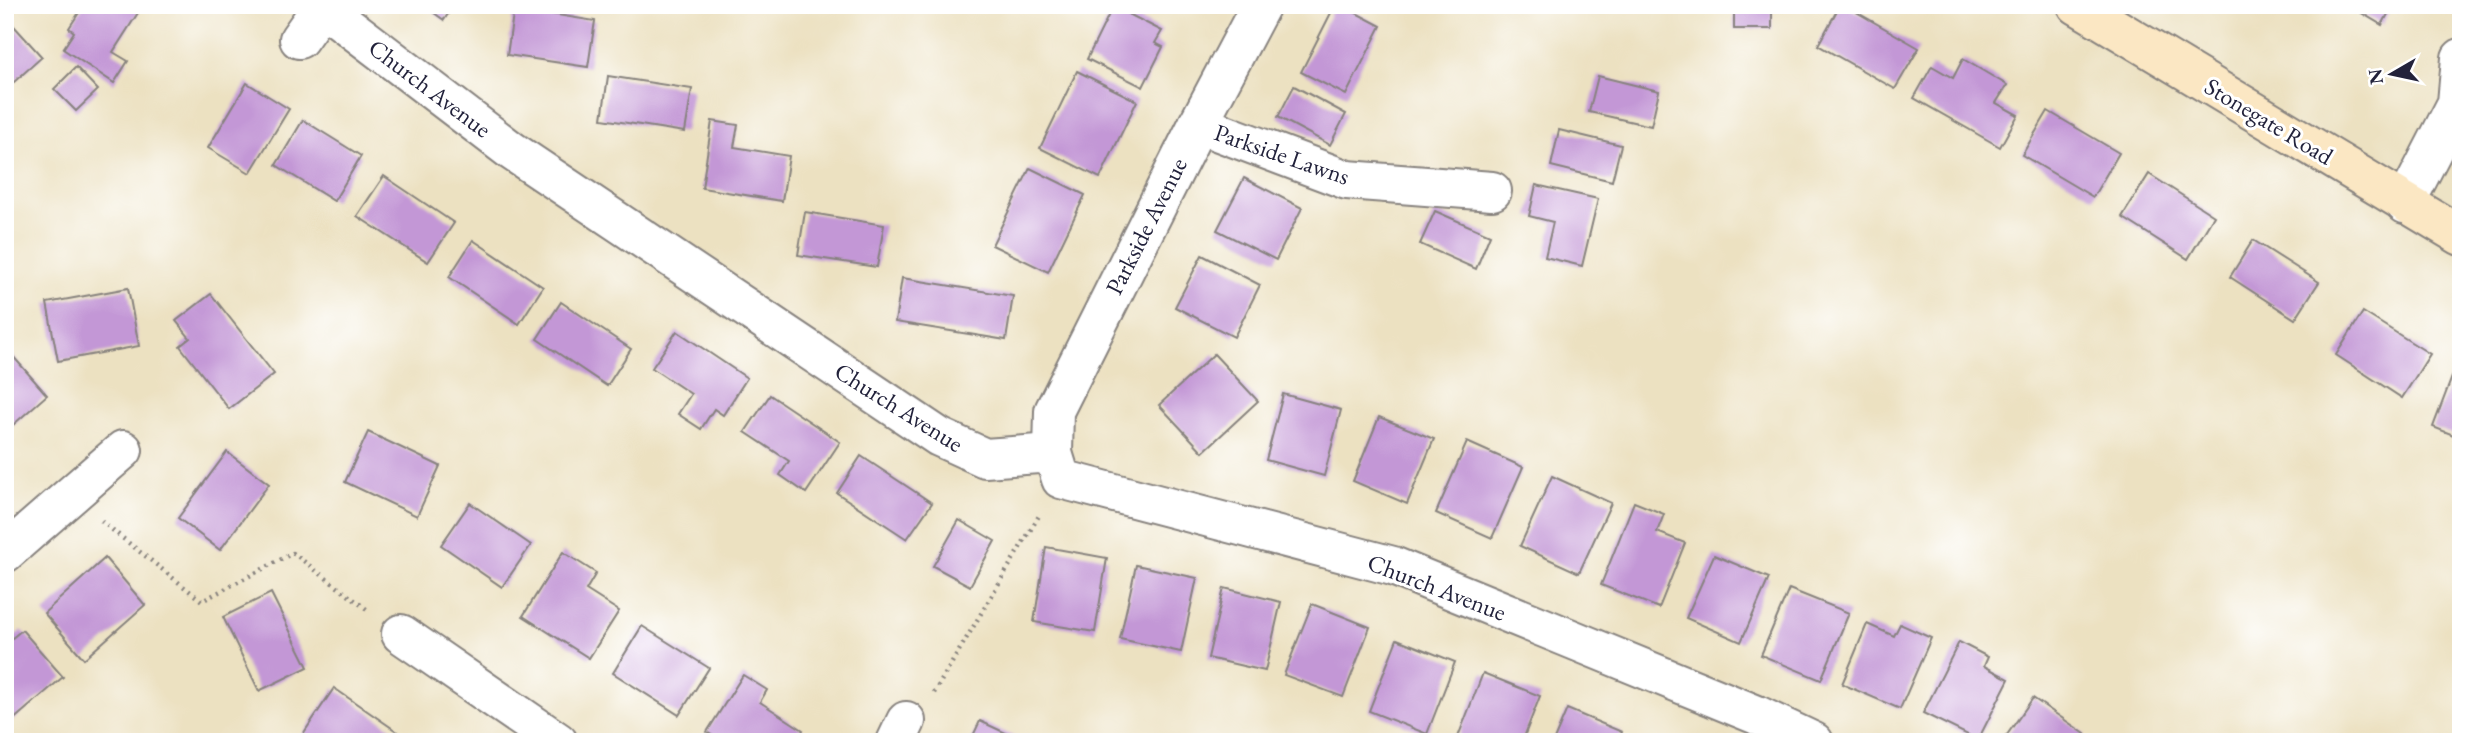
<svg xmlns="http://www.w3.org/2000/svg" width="2466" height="747" font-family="'EB Garamond',serif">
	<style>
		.building { fill: #c397d6 }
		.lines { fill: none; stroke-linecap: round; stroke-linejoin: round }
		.street-casing { stroke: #87827e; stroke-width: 42 }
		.secondary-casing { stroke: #87827e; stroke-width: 42 }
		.path { stroke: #87827e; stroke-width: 4.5; stroke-dasharray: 2 5; stroke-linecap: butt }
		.street { stroke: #fff; stroke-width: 38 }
		.secondary { stroke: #fbe7c3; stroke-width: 38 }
		.labels { text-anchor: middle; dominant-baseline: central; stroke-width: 6; stroke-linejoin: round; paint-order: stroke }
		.street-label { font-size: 24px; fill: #22223b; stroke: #fff }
	</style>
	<rect width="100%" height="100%" fill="#fff"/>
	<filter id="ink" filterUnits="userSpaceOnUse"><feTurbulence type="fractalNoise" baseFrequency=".0143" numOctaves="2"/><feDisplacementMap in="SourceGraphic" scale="14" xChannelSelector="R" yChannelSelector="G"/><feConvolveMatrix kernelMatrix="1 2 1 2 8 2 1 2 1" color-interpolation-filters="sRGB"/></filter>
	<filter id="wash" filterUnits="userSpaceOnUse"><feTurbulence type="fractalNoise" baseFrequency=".00686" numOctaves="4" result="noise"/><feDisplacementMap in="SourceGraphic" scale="28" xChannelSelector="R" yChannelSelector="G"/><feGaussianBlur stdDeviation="1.57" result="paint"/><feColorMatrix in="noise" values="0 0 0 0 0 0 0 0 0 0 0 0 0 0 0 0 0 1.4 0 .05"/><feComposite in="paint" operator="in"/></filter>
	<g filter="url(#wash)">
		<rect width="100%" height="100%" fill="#ece1c1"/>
		<g id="blocks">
			<g class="building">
				<polygon points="84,5 143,5 113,52 128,61 114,83 63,49 74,32 69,28"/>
				<polygon points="423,5 454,5 444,20"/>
				<polygon points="1335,5 1341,5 1381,26 1346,95 1301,72"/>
				<polygon points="1734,5 1785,5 1785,10 1772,10 1772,29 1734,29"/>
				<polygon points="1840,5 1844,5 1919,48 1895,89 1818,45"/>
				<polygon points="2348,5 2393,5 2382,25"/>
				<polygon points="1113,6 1162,31 1155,43 1163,47 1143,87 1087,59"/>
				<polygon points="514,8 595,21 588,67 507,55"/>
				<polygon points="5,16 42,57 5,90"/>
				<polygon points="1963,59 2007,85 1996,103 2018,115 2000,147 1914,98 1932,66 1953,78"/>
				<polygon points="76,67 98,90 76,111 54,89"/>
				<polygon points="1077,71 1137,101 1100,178 1040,148"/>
				<polygon points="608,76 692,89 685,132 602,119"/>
				<polygon points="1598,76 1659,91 1651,126 1589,112"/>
				<polygon points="247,83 289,109 250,173 208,148"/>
				<polygon points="1294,86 1346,114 1330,145 1278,117"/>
				<polygon points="2048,111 2119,153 2093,197 2022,155"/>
				<polygon points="303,120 361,156 334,201 276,165"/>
				<polygon points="712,121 738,125 734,147 789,156 782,201 702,188"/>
				<polygon points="1559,130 1621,145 1612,181 1551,166"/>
				<polygon points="1030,168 1085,195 1048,272 992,245"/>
				<polygon points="2149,174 2214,216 2188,259 2122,217"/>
				<polygon points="384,176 454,223 428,262 357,216"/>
				<polygon points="1244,178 1302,208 1276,260 1217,230"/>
				<polygon points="1536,185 1598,199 1582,266 1545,257 1553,222 1529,216"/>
				<polygon points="1435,211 1490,235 1476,269 1420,244"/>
				<polygon points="805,212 884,225 877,267 798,255"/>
				<polygon points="473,240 543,287 519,324 449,277"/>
				<polygon points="2253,240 2319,282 2295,319 2230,277"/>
				<polygon points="1202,255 1260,285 1234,337 1175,307"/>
				<polygon points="902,278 1013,296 1006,340 895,322"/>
				<polygon points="128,288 139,346 58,361 47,303"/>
				<polygon points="211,294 274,374 229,409 180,346 190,338 176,321"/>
				<polygon points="561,302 631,349 607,386 537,339"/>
				<polygon points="2363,312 2430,354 2402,398 2336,355"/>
				<polygon points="677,331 747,378 723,415 714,409 701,429 678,414 691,394 652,368"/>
				<polygon points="11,354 47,395 5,432 5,359"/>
				<polygon points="1214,354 1258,401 1203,452 1159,405"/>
				<polygon points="2452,377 2461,380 2461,438 2433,427"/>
				<polygon points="1283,394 1341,410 1324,476 1266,460"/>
				<polygon points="770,395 840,442 806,493 780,475 789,461 745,432"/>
				<polygon points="1379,417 1434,439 1407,504 1353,481"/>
				<polygon points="368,432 440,466 417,516 345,482"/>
				<polygon points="1467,442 1523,467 1492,538 1436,513"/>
				<polygon points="227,452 269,484 220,550 178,518"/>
				<polygon points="861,456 932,503 907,539 837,493"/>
				<polygon points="1552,476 1611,503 1579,573 1520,546"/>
				<polygon points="1634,502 1664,514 1657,532 1685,543 1659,608 1601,585"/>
				<polygon points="470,503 531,545 502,587 441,545"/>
				<polygon points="959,520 995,541 970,586 933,566"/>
				<polygon points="1046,547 1107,558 1095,632 1034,622"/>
				<polygon points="563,552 596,573 586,590 619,611 589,658 523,616"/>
				<polygon points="1714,555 1769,578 1741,642 1686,618"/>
				<polygon points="105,558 145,605 84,659 44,613"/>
				<polygon points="1136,565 1197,578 1181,652 1120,639"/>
				<polygon points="1224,588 1281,602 1265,671 1208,658"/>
				<polygon points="1789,589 1849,613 1821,680 1761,655"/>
				<polygon points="271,593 308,667 259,691 223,617"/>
				<polygon points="1312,604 1370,627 1343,697 1284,675"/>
				<polygon points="1867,624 1894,636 1900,624 1931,638 1900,709 1842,684"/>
				<polygon points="642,626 709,668 679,715 613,673"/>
				<polygon points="22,630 63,677 5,727 5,644"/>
				<polygon points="1397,639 1455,662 1427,734 1369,711"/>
				<polygon points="1959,642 1988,657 1984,666 2009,679 1978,740 1923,713"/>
				<polygon points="1483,673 1540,696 1522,742 1456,742"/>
				<polygon points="743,675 767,690 760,702 803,730 796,742 722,742 707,732"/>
				<polygon points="334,688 402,735 397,742 309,742 301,737"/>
				<polygon points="2033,698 2085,734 2079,742 2002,742"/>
				<polygon points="1567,709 1622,732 1618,742 1553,742"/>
				<polygon points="980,721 1025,742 970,742"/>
			</g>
		</g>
	</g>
	<g filter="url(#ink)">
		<use href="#blocks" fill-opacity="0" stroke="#87827e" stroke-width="2"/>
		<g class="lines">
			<defs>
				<g id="street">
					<polyline points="323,7 512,151 939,437 985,458 1053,453 1061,479 1393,566 1757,715 1814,742"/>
					<polyline points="299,39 323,5"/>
					<polyline points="1198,124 1347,180 1492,191"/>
					<polyline points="2405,204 2457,103 2461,58"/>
					<polyline points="1053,453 1054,411 1198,124 1261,5"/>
					<polyline points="5,553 123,450"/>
					<polyline points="401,634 558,742"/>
					<polyline points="896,742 906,721"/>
				</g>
				<polyline id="secondary" points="2077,5 2461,236"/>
			</defs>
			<use href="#street" class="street-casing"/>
			<use href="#secondary" class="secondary-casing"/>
			<g class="path">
				<polyline points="101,521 202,601 293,553 369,611"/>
				<polyline points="934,693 1040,514"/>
			</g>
			<use href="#street" class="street"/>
			<use href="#secondary" class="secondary"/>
		</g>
	</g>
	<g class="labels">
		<g class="street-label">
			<text transform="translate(430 88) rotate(37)">Church Avenue</text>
			<text transform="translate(2269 121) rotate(31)">Stonegate Road</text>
			<text transform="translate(1282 154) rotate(19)">Parkside Lawns</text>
			<text transform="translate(1146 226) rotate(-63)">Parkside Avenue</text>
			<text transform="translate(899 407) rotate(32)">Church Avenue</text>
			<text transform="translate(1437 587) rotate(21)">Church Avenue</text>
		</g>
	</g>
	<rect width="2466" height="747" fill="none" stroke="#fff" stroke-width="28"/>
	<g transform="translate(2392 74) rotate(261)" stroke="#ffffff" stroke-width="5" paint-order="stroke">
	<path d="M0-5L12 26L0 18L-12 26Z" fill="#22223b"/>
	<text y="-10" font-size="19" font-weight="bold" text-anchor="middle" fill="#22223b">N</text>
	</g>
</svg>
